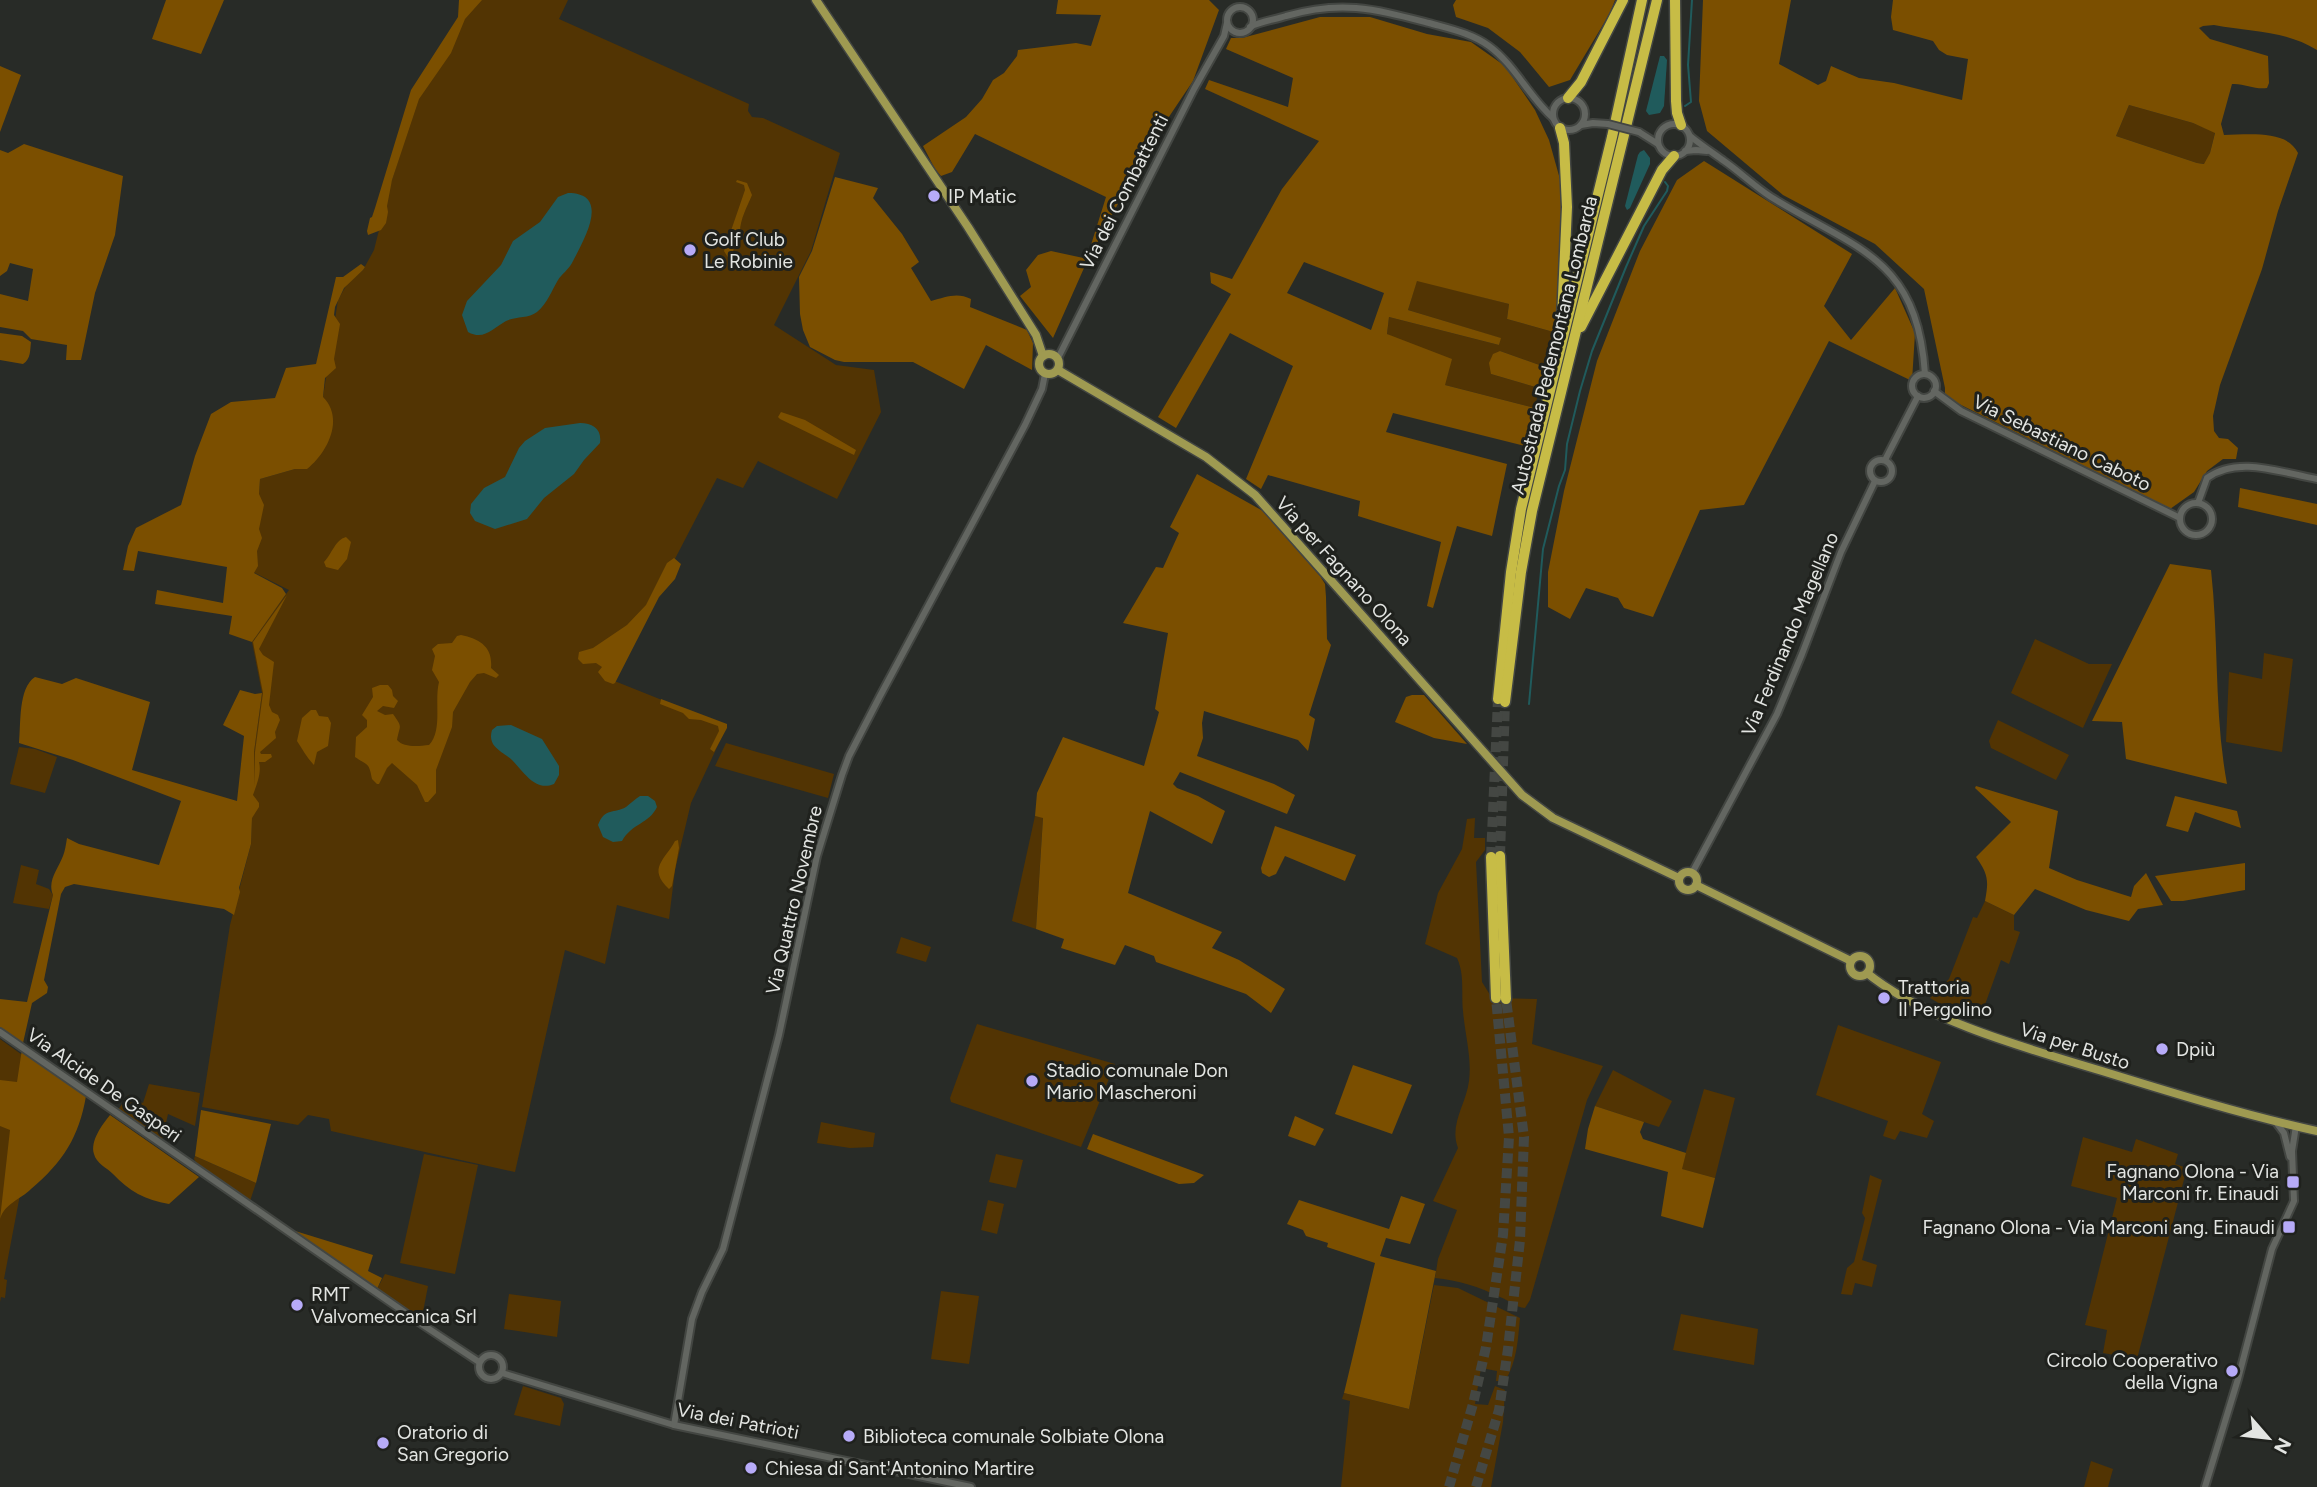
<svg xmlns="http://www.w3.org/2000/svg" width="2317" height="1487" font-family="Figtree,sans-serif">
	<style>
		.green { fill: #523403 }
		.forest { fill: #7b4f00; fill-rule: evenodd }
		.water { fill: #205b5c }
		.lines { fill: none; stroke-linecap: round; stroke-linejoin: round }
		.stream { stroke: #205b5c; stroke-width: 2 }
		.highway-tunnel { stroke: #444743; stroke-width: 10; stroke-dasharray: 10 5; stroke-linecap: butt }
		.minor-casing { stroke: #434642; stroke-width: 10 }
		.major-casing { stroke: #434642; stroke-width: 11 }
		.highway-casing { stroke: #434642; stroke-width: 13 }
		.minor { stroke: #636661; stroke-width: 6 }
		.major { stroke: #9f9a51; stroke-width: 8 }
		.highway { stroke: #c7bc46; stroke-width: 10 }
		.minor-bridge-casing { stroke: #434642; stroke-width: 10; stroke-linecap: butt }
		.minor-bridge { stroke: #636661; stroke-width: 6 }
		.poi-dot { fill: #b7abf8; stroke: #1f211d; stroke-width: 2.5 }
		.labels { text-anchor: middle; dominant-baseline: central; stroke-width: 6; stroke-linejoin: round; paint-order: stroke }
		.street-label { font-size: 19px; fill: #e3e5e2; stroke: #1f211d }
		.poi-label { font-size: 19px; fill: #e3e5e2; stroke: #1f211d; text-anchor: start }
	</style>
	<rect width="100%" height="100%" fill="#282b27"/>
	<g class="green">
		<polygon points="475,0 568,0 559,19 749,104 748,111 752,117 763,118 840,153 811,251 774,325 836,365 874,370 881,412 837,499 758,461 743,488 717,478 612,680 727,726 691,803 675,870 669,919 617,905 605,964 565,950 515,1172 331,1131 329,1119 308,1115 298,1125 202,1107 230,925 251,844 254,752 262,693 252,642 289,590 253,572 260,479 295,469 323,397 338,300 347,284 363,270 374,250 390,186 417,100"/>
		<polygon points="2129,105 2193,123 2215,132 2210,153 2205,164 2197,163 2116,136"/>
		<polygon points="1417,280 1509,304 1507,319 1557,333 1545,367 1500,351 1491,374 1539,388 1535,408 1445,385 1387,334 1389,317 1499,345 1500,338 1408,310"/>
		<polygon points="2035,639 2089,664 2112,664 2083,728 2011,693"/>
		<polygon points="2264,653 2293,659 2282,752 2226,742 2229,672 2262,679"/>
		<polygon points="1998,720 2069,755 2056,780 1991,748 1989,741"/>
		<polygon points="726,743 834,774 828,798 715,766"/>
		<polygon points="19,747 35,749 57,757 45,793 10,784"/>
		<polygon points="1035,816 1043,817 1036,929 1012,921"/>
		<path d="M1475 818 1474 838H1485V850L1476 862 1482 982 1492 998 1537 999 1532 1044 1603 1066 1587 1100 1530 1300 1525 1308C1515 1307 1510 1301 1500 1297 1479 1287 1458 1280 1435 1278L1438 1259 1457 1210 1433 1201 1458 1148C1449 1124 1466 1105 1469 1081 1472 1058 1465 1035 1463 1011 1461 994 1465 975 1457 958L1425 944 1438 893 1462 849 1467 819Z"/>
		<polygon points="21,865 39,870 36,884 49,889 53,895 49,909 13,903"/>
		<polygon points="1985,901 2014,915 2014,930 2020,932 2009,964 2001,960 1982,1013 1961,1002 1954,1012 1930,998 1949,979 1973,917 1977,918"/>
		<polygon points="901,937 931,947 926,962 896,953"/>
		<polygon points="977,1024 1115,1064 1081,1147 951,1102 950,1098"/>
		<polygon points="1838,1025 1941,1062 1922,1114 1934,1121 1927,1138 1900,1131 1895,1140 1883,1136 1888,1121 1816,1095"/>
		<polygon points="0,1039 25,1057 23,1179 4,1279 7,1280 5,1298 1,1297 0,1302"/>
		<polygon points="1613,1070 1672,1101 1659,1127 1595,1106"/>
		<polygon points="149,1084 200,1093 195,1126 168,1114 162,1140 118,1110 128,1095 143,1103"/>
		<polygon points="1704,1089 1735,1098 1715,1178 1681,1169"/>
		<polygon points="821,1122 875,1133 873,1147 850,1148 817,1143"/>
		<polygon points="2083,1137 2132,1152 2136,1139 2178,1154 2175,1164 2187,1168 2137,1359 2103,1353 2107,1330 2085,1325 2117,1198 2071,1186"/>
		<polygon points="424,1154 478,1165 455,1274 400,1263"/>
		<polygon points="996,1154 1023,1160 1016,1188 989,1182"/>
		<polygon points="195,1156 256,1183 250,1201 198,1165 194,1159"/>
		<polygon points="1870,1175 1882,1180 1862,1260 1877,1265 1872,1287 1855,1283 1852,1295 1841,1294 1847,1268 1854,1262 1865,1218 1862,1213"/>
		<polygon points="988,1200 1004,1204 997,1234 981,1230"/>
		<polygon points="385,1274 428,1286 422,1317 418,1318 377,1289"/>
		<path d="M1434 1285 1458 1288 1520 1318C1518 1339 1517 1362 1505 1381H1496L1497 1371 1481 1368 1475 1404 1488 1405 1495 1386 1505 1390 1503 1422 1491 1487H1341L1350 1401 1342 1399 1344 1393 1409 1409Z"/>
		<polygon points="941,1291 979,1296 969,1364 931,1359"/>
		<polygon points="509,1294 561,1301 557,1337 504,1329"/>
		<polygon points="1681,1314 1758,1329 1754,1365 1673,1350"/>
		<polygon points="523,1386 561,1398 564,1404 560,1426 514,1415"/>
		<polygon points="2091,1461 2113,1469 2108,1487 2084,1487"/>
	</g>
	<g class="forest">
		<polygon points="166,0 224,0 201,54 152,39"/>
		<polygon points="459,0 482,0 465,19 451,53 419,99 392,180 387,206 388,212 386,223 381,230 368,235 367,231 370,218 372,217 375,208 411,90 458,17"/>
		<polygon points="1058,0 1209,0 1219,10 1193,81 1146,151 1094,249 1090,248 1106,197 975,134 952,172 941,176 935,169 923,146 966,117 982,99 993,80 1004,73 1017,56 1018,50 1076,43 1091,46 1101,15 1056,14"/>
		<polygon points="1456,0 1615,0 1610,13 1570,80 1549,87 1520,52 1488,28 1456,17 1453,5"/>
		<path d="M1703 0H1791L1779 64 1818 85 1826 81 1831 66 1859 78 1894 83 1962 100 1968 59 1947 55 1939 50 1933 41 1893 30 1891 17 1893 0H2317V50C2284 30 2251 32 2214 25L2203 26 2199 28 2210 39 2268 56 2269 83 2267 88C2255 90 2244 83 2232 84L2221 124 2224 135C2246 135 2287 129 2298 153L2278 211 2262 269 2220 385 2213 416 2214 431 2219 438 2228 439 2238 448 2236 459H2223L2207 471 2194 492 2170 509 1945 397V388L1924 289 1875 244 1783 195 1707 131 1699 101ZM2129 105 2193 123 2215 133 2210 153 2204 164 2197 163 2116 136Z"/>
		<path d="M1320 17H1370L1427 34 1471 42 1505 66 1535 110 1549 140 1565 197 1557 333 1507 319 1509 304 1417 281 1408 310 1501 338 1499 345 1389 317 1387 334 1452 359 1445 385 1535 408 1525 446 1393 413 1386 432 1507 464 1492 536 1457 526 1433 608 1427 606 1441 542 1358 516 1360 501 1268 475 1261 489 1246 479 1293 366 1230 333 1176 428 1158 417 1231 294 1211 283 1210 272 1232 279 1282 189 1319 141 1205 89 1209 80 1288 107 1293 78 1226 49 1231 38H1242ZM1304 262 1384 293 1371 330 1287 293Z"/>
		<polygon points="0,66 21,75 0,132"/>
		<polygon points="24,144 123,176 115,235 95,293 81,360 66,360 67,345 31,339 23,331 0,327 0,294 28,301 33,269 10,263 7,271 0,276 0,150 8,153"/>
		<polygon points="1704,161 1852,254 1824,306 1851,340 1895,288 1915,333 1912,381 1829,341 1744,505 1700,510 1653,617 1624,608 1618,598 1586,588 1570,619 1548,607 1548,572 1564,491 1597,361 1640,251 1677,180"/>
		<path d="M835 177 878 188 873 198 902 234 919 262 911 268 931 301C946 297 957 292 971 299L970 307 1027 330 1033 343 1032 370 986 345 964 389 913 362H844L835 360 810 347 803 330 800 314 799 277 812 251Z"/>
		<path d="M737 180 747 183 752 195C746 209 737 225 741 239L734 247 732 257 729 259 724 251 745 190 744 185 736 182Z"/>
		<polygon points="1051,251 1088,259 1053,338 1020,296 1031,287 1026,270 1038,255"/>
		<path d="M361 264 365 267 363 270 344 288 335 307 334 315 340 324 334 359 336 368 325 378 323 397C345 419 327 453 307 469H295L260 479 259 494 264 505 259 529 262 538 257 551 258 566 254 573 282 588 286 594 252 642 229 634 232 616 155 604 157 590 223 603 227 567 138 551 134 571 123 570 128 546 136 528 181 505 195 456 211 414 231 402 275 398 286 368 316 364 336 277H343Z"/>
		<path d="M0 333 22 336 31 342C30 350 31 359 23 364L0 360Z"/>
		<polygon points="1500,351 1545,367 1539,388 1491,374 1489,363 1493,354"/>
		<polygon points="781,412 805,420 856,450 854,455 780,419 778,417"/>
		<polygon points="1197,474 1263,511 1320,576 1325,584 1326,597 1327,639 1331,645 1309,715 1315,719 1308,751 1298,740 1204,711 1202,723 1203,738 1197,756 1274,784 1295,795 1287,814 1180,772 1173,784 1177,788 1198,796 1225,811 1212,844 1150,811 1128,893 1222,932 1212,948 1239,960 1285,989 1271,1013 1246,994 1156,962 1154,956 1125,945 1115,965 1061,948 1064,939 1036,929 1043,818 1035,816 1037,793 1063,737 1144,766 1159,712 1155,709 1168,633 1123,623 1156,567 1163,568 1179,533 1170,527"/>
		<polygon points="2240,488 2317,504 2317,525 2238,507"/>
		<path d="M346 537 351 542 347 559 338 570 326 567 324 562C332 554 335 540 346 537Z"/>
		<polygon points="674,558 681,564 675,579 659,597 615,683 613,684 605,681 598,672 602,667 596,663 583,664 578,659 579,652 593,648 627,625 646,605 667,563"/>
		<path d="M2170 564 2211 570C2219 641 2214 714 2227 784L2126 759 2122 722 2092 721Z"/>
		<path d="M287 595 259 649 263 655 274 662 269 705 272 712 278 715 280 720 275 732 276 738 260 752 261 754H271L272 757 265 762H259C262 773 256 786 253 795L259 803V807L252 818 251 844 239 888 240 892 234 915 224 909 74 884 65 887 61 894 44 980 48 987 47 993 32 1003 23 1043 0 1027V999L27 1002 53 895C47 881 58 869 63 856 65 851 66 844 67 838L79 844 159 865 181 801 73 760 19 743C21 724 18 688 35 677L62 684 76 678 150 702 132 770 237 801 244 736 223 725 240 690 255 694 262 693 254 752V787L255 752 263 693 253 642Z"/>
		<path d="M461 635C480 639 493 647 491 668L499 675 496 678 484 673 477 674 470 682 453 712 452 727 436 770V793L428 802H425L417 785 392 763 387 768 379 784H377L372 779C369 762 368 766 355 757L356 737 367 727V720L362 715 373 697 372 688 380 685H388L392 690 393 696 398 701 394 708 383 706 377 711 385 715 393 714C403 728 400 724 397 740 404 748 419 746 429 745 443 730 434 702 439 682L432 670 435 656 432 649 438 644 452 643 457 636Z"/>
		<polygon points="1412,695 1424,695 1467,744 1434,738 1395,722 1406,697"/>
		<polygon points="661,699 727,724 727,728 714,752 710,749 719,731 718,726 701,720 689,719 683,713 660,704"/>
		<path d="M311 710H316L319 716 328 717 331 723 328 746 317 752 314 765C307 758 303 750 297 741L302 718Z"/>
		<path d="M1976 786 2058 811 2049 868 2077 880 2131 897 2134 886 2146 873 2163 905 2138 909 2129 921 2086 910 2035 889 2014 915 1985 901C1989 880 1988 874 1976 857L2011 822 1975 788Z"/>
		<polygon points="2175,796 2237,811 2241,828 2195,812 2188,832 2166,826"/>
		<polygon points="1275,826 1356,855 1345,881 1285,856 1276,874 1269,877 1262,873 1261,868"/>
		<path d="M678 840 679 848 672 886 669 889C647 868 665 860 675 841Z"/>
		<polygon points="2245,863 2245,890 2183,901 2171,901 2155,876"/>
		<path d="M22 1049 86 1096C79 1137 63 1162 31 1189 20 1200 5 1203 0 1219L10 1130 0 1126V1080L17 1082Z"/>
		<polygon points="1353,1065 1412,1085 1392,1134 1335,1114"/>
		<polygon points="1595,1106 1644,1122 1640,1132 1643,1139 1686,1153 1682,1169 1715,1178 1703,1228 1661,1216 1668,1172 1585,1149 1588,1129"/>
		<polygon points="201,1110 271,1124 256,1183 195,1156"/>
		<path d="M110 1115 199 1177 169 1204C145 1200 129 1191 113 1174 107 1168 96 1163 94 1154 90 1141 102 1125 110 1115Z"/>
		<polygon points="1295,1116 1324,1129 1315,1146 1288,1136"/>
		<polygon points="1093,1134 1204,1175 1194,1183 1179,1184 1087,1149"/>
		<polygon points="1401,1196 1425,1204 1410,1244 1386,1238 1380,1256 1436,1271 1409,1409 1344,1393 1375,1263 1327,1247 1328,1243 1306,1236 1303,1230 1287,1224 1299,1200 1389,1229"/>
		<polygon points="292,1230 373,1255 368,1271 382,1278 377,1289"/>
	</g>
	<g class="water">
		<polygon points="1660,56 1664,56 1667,60 1664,106 1660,113 1649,115 1646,111"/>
		<polygon points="1644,150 1650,158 1650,164 1630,208 1627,210 1625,206 1638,155 1640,152"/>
		<path d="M568 193C613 193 582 243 572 263 568 270 562 274 558 280 552 290 547 304 537 312 528 319 516 316 506 321 493 328 484 341 468 332L462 315 467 301 501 265 513 241 540 222 558 197Z"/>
		<path d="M580 423C593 423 602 429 600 443L584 460 574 474 544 498 527 519 495 529 475 521 470 513 471 504 484 488 505 477 519 448 525 441 545 428Z"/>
		<path d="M511 725 542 739 559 766V775L554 784C535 792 524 772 512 760 502 751 487 747 492 730L497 726Z"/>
		<path d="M640 796H648L655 801 657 807C649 824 632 823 622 841L613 842 603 837 598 825C605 807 614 814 626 807 631 803 635 799 640 796Z"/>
	</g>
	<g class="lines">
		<g class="stream">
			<polyline points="1685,106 1691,102 1688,65 1692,0"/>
			<polyline points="1529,704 1543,549 1559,486 1565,470 1567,444 1580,391 1592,351 1626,267 1644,226 1667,191 1668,186 1665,182"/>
		</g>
		<g class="highway-tunnel">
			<polyline points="1500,856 1505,702"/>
			<polyline points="1491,857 1498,699"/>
			<polyline points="1449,1487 1473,1404 1486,1347 1503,1235 1509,1137 1496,998"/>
			<polyline points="1476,1487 1499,1410 1508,1349 1520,1240 1524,1137 1506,999"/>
		</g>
		<defs>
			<g id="minor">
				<circle cx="1240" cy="20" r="13"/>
				<path d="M1250 27C1261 21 1274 20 1286 16 1342 0 1374 9 1429 23 1450 29 1471 33 1489 46 1515 65 1529 97 1553 118"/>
				<circle cx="1569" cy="114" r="16"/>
				<circle cx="1674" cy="140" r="16"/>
				<polyline points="1581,125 1593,123 1608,124"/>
				<polyline points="1639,132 1658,144"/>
				<path d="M1690 136C1701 145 1713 153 1724 161 1740 172 1754 186 1771 197 1857 250 1917 257 1925 374"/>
				<polyline points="1685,151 1696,150 1707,151"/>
				<polyline points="1058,358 1194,89 1224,36 1227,23"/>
				<circle cx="1924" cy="386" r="12"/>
				<polyline points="1934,391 1961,411 2180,518"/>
				<circle cx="1881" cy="471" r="11"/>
				<polyline points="1885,460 1918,396"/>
				<circle cx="2196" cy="519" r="16"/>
				<path d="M2198 503 2207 478C2238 455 2282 473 2317 479"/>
				<polyline points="1692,873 1777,714 1802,654 1841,552 1875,481"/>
				<polyline points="0,1032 423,1325 479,1362"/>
				<polyline points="2275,1121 2284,1133 2290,1157"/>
				<circle cx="491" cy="1367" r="12"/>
				<polyline points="502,1373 674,1425 971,1487"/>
				<polyline points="674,1425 692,1319 702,1292 723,1249 779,1035 817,856 842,775 849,756 880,696 1025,425 1042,389 1045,374"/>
				<polyline points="2205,1487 2238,1379 2272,1249 2294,1201 2292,1151 2296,1126"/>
			</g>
			<g id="major">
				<polyline points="816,0 968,227 1036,335 1043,356"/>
				<circle cx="1049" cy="364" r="10"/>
				<polyline points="1058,370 1206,457 1255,495 1522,795 1553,818 1679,878"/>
				<circle cx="1688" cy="881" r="9"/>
				<polyline points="1696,885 1851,961"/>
				<circle cx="1860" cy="966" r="10"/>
				<path d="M1867 973C1926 1021 2029 1049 2102 1071 2173 1093 2244 1115 2317 1131"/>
			</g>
			<g id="highway">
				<polyline points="1675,0 1676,101 1677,113 1681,125"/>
				<polyline points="1568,98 1581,82 1623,0"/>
				<polyline points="1560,128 1564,143 1567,207 1562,319"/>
				<polyline points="1581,327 1662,170 1674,156"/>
				<polyline points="1498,699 1511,572 1521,509 1612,137 1642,0"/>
				<polyline points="1505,702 1521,572 1532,511 1657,0"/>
				<polyline points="1500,856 1506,999"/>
				<polyline points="1491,857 1496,998"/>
			</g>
		</defs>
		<use href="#minor" class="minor-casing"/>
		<use href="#major" class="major-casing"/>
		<use href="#highway" class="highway-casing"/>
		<use href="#minor" class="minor"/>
		<use href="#major" class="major"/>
		<use href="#highway" class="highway"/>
		<defs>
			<polyline id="minor-bridge" points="1608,124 1639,132"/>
		</defs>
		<use href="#minor-bridge" class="minor-bridge-casing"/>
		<use href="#minor-bridge" class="minor-bridge"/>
	</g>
	<g class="poi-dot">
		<circle cx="934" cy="196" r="7"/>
		<circle cx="690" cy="250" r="7"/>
		<circle cx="1884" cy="998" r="7"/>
		<circle cx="2162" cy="1049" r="7"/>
		<circle cx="1032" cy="1081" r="7"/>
		<rect x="2286" y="1175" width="14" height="14" rx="3.5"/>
		<rect x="2282" y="1220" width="14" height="14" rx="3.5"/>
		<circle cx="297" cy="1305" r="7"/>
		<circle cx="2232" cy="1371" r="7"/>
		<circle cx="849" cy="1436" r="7"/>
		<circle cx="383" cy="1443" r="7"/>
		<circle cx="751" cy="1468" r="7"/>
	</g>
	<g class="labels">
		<g class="street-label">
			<text transform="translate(1124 192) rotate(-63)">Via dei Combattenti</text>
			<text transform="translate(1554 345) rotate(-76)">Autostrada Pedemontana Lombarda</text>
			<text transform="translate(2062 443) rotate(26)">Via Sebastiano Caboto</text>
			<text transform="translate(1344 571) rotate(48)">Via per Fagnano Olona</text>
			<text transform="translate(1790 634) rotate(-67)">Via Ferdinando Magellano</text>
			<text transform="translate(794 900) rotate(-77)">Via Quattro Novembre</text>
			<text transform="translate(2075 1046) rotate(18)">Via per Busto</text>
			<text transform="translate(104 1085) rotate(35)">Via Alcide De Gasperi</text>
			<text transform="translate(738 1421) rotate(11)">Via dei Patrioti</text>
		</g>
		<g class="poi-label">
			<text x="948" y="196">IP Matic</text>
			<text x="704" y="239">Golf Club<tspan x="704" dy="22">Le Robinie</tspan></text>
			<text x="1898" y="987">Trattoria<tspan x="1898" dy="22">Il Pergolino</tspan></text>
			<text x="2176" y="1049">Dpiù</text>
			<text x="1046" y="1070">Stadio comunale Don<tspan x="1046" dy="22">Mario Mascheroni</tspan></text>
			<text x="2279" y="1171" text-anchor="end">Fagnano Olona - Via<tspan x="2279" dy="22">Marconi fr. Einaudi</tspan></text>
			<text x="2275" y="1227" text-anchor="end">Fagnano Olona - Via Marconi ang. Einaudi</text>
			<text x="311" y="1294">RMT<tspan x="311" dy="22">Valvomeccanica Srl</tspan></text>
			<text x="2218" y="1360" text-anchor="end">Circolo Cooperativo<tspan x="2218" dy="22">della Vigna</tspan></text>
			<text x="397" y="1432">Oratorio di<tspan x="397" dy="22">San Gregorio</tspan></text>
			<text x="863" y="1436">Biblioteca comunale Solbiate Olona</text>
			<text x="765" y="1468">Chiesa di Sant'Antonino Martire</text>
		</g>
	</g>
	<g transform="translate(2268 1438) rotate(118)" stroke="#1f211d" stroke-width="5" paint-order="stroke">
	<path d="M0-5L12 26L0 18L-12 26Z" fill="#e3e5e2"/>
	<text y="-10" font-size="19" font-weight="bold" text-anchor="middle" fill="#e3e5e2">N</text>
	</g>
</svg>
